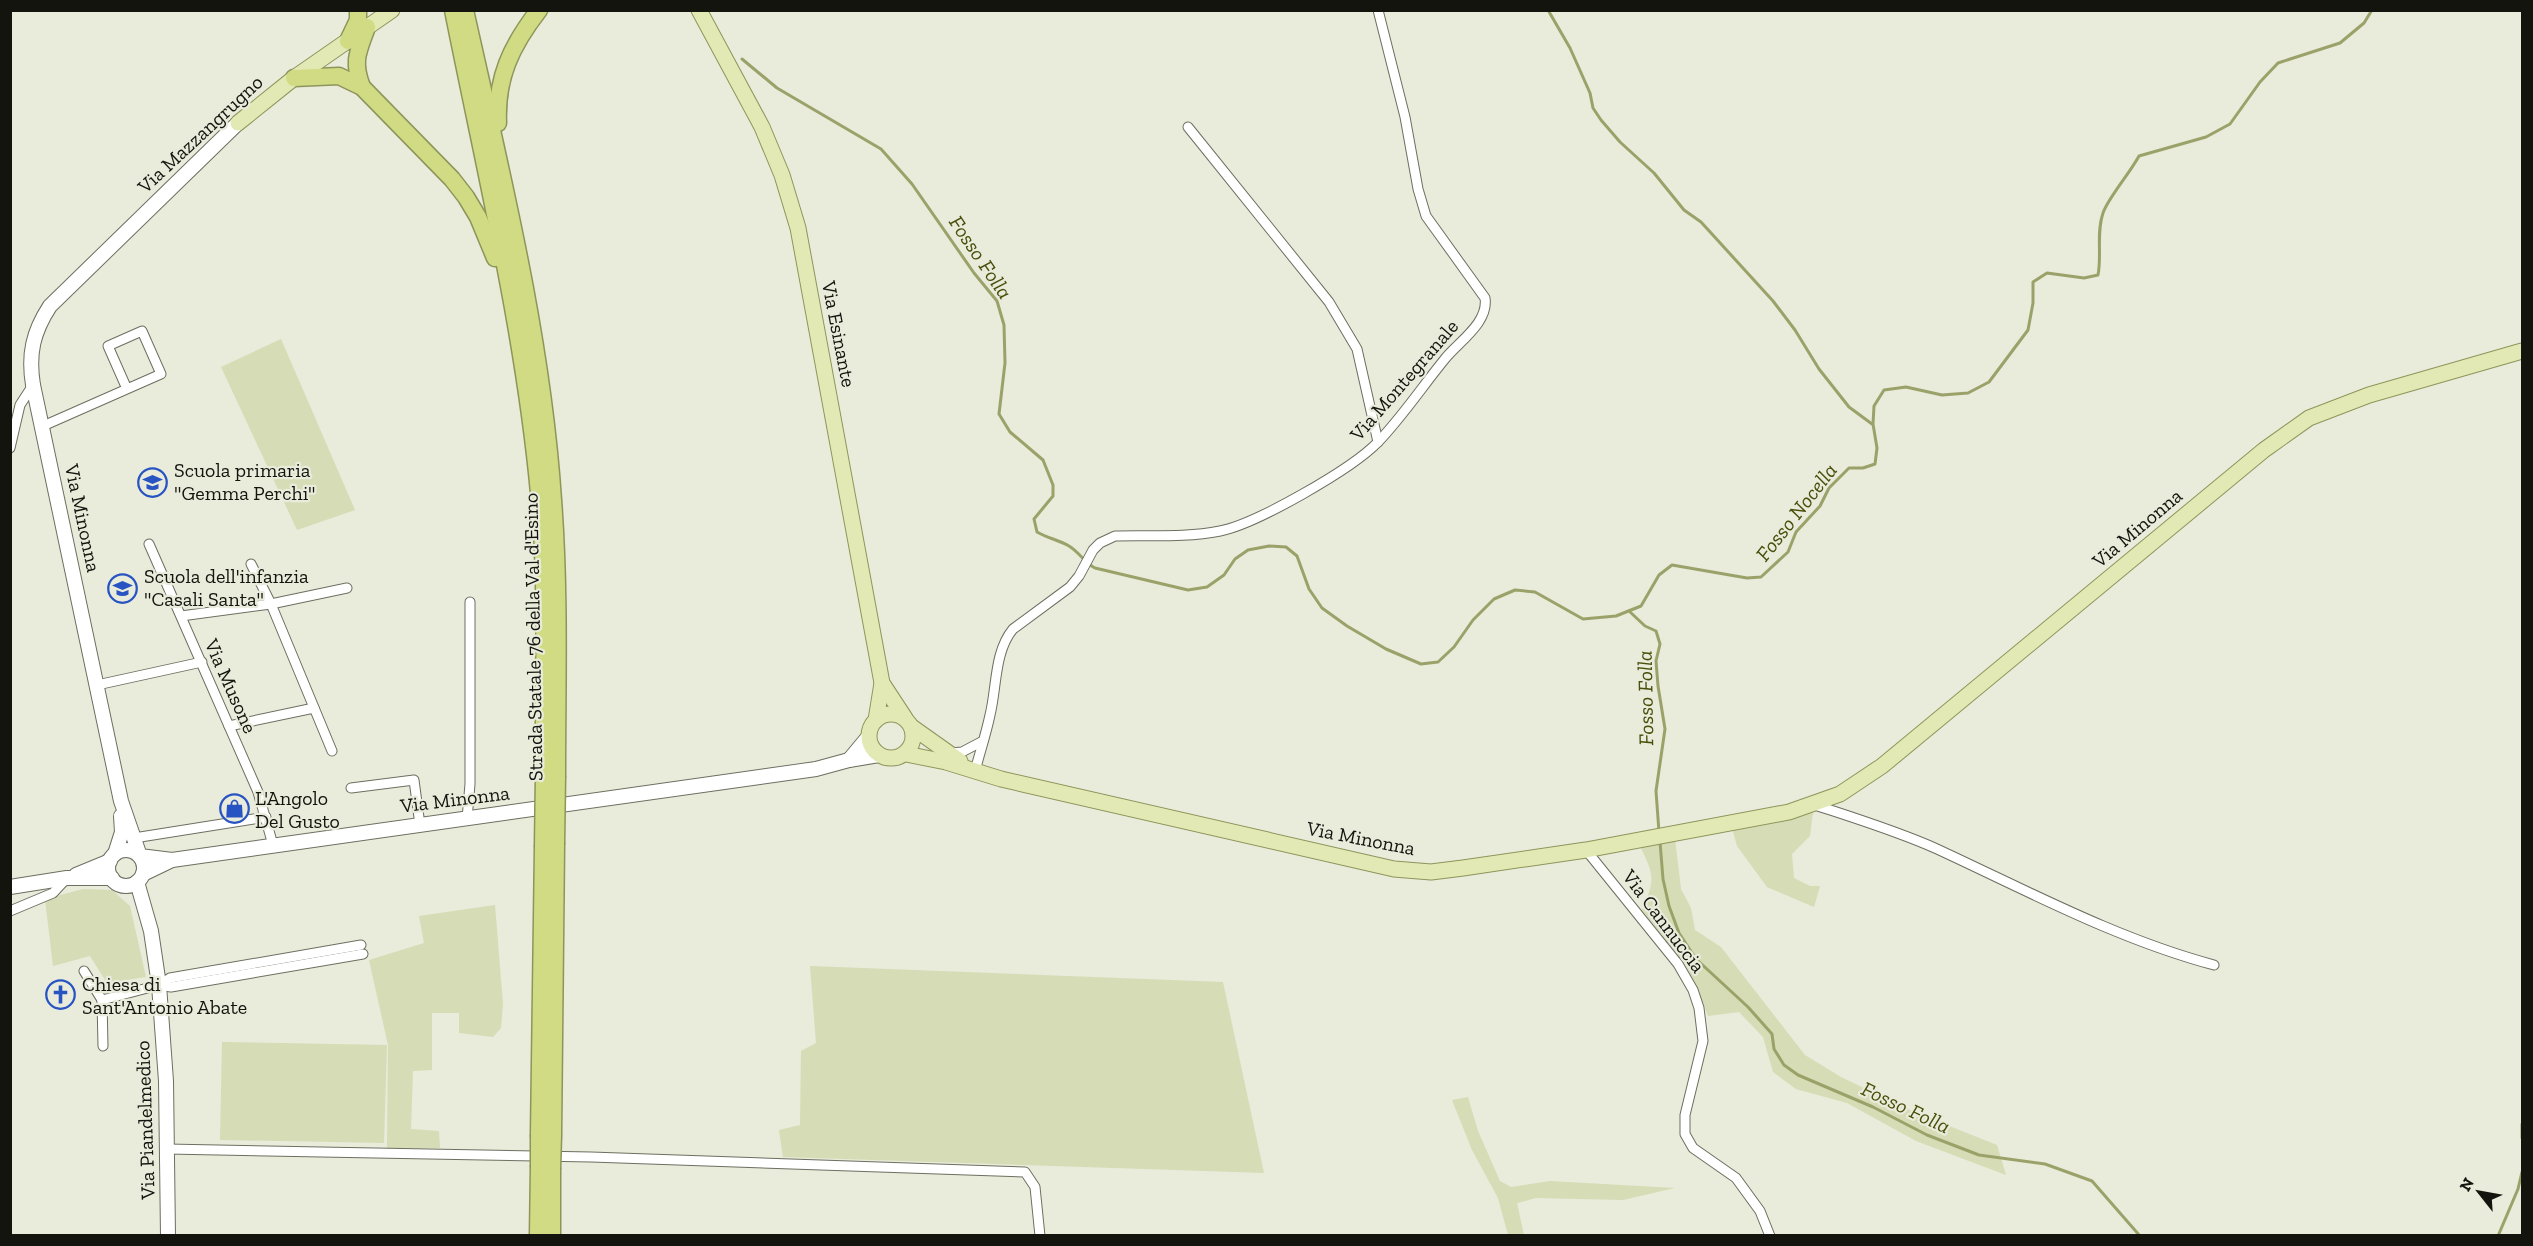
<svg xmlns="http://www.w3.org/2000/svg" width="2533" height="1246" font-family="'Zilla Slab',serif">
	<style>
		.green { fill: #d6dcb5 }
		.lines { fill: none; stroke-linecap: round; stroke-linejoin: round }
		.stream { stroke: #9ba269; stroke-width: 3 }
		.street-casing { stroke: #6c6f60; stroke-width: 11 }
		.secondary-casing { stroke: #6c6f60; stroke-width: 16 }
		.primary-casing { stroke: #8e955a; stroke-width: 17 }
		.highway-casing { stroke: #8e955a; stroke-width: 19 }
		.street { stroke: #fff; stroke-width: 9 }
		.secondary { stroke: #fff; stroke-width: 14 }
		.primary { stroke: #e3e9b5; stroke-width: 15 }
		.highway { stroke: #d1db83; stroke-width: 16 }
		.highway-bridge-casing { stroke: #8e955a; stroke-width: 19; stroke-linecap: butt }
		.highway-bridge { stroke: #d1db83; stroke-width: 16 }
		.labels { text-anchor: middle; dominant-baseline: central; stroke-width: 4.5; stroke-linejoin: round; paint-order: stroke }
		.street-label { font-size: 20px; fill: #13140e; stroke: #e9ebdb }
		.poi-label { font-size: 20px; fill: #13140e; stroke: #e9ebdb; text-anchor: start }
		.water-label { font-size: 21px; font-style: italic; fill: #494e09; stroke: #e9ebdb }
	</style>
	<rect width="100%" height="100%" fill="#e9ebdb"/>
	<g class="green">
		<polygon points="281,339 355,510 297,530 221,367"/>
		<polygon points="1813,812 1810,836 1792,854 1794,878 1810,886 1820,886 1814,907 1767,887 1737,846 1732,828"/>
		<path d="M1675 839 1681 889 1691 908 1695 930 1721 947 1805 1055 1841 1077 1914 1112 1997 1145 2006 1175 1916 1141 1847 1103 1796 1089 1773 1072 1763 1037 1739 1012 1708 1016 1693 979 1684 963 1642 910C1656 878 1654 875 1639 844Z"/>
		<polygon points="83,889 112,890 130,906 146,977 107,983 90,956 53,966 45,899"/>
		<polygon points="495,905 503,1004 501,1028 493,1037 459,1033 459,1013 432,1013 432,1070 413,1071 411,1129 439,1131 440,1148 387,1148 388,1045 369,960 424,943 419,916"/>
		<polygon points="810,966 1223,982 1264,1173 783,1157 779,1130 800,1125 801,1051 816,1043"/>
		<polygon points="222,1042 387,1045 384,1143 220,1140"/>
		<polygon points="1468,1097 1478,1131 1500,1181 1511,1187 1550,1181 1675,1188 1623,1200 1536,1198 1517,1203 1524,1235 1508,1235 1498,1198 1472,1150 1452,1100"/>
	</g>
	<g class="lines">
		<g class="stream">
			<polyline points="1548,10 1570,48 1590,93 1593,108 1601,120 1620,142 1654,173 1684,210 1701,222 1773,301 1795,330 1819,369 1849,407 1872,424"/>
			<path d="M742 59 777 88 881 149 912 184 974 273 997 301 1004 325 1005 363 999 414 1010 432 1043 460 1053 485V496L1034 519 1037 532C1047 538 1059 540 1069 546 1079 552 1085 563 1095 568L1188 590 1207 587 1224 575 1235 559 1248 550 1269 546 1286 547 1297 556 1309 589 1322 608 1347 626 1386 649 1421 664 1438 662 1454 647 1473 620 1494 599 1515 590 1535 592 1583 619 1616 616 1641 606 1659 575 1672 565 1747 578 1761 577 1788 552 1796 532 1820 506 1829 488 1849 468H1863L1875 464 1877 448 1873 424 1874 406 1884 390 1906 387 1942 395 1968 393 1989 382 2028 330 2033 303V282L2047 273 2084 278 2098 275C2102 255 2096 233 2103 213 2108 198 2130 173 2139 156L2206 137 2230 124 2260 82 2278 63 2340 43 2364 23 2372 10"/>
			<polyline points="1629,611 1645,626 1656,631 1660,644 1656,661 1658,686 1665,729 1656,791 1659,832"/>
			<polyline points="1660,842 1663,879 1669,906 1679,933 1696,959 1748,1007 1772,1034 1774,1049 1784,1065 1798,1075 1873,1107 1927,1135 1979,1155 2045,1164 2092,1181 2140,1236"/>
			<polyline points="2522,1124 2522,1138"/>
			<polyline points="2498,1236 2518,1189 2522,1172"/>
		</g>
		<defs>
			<g id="street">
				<polyline points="1188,127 1329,302 1357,349 1378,442"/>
				<polyline points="43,426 161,374 142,331 108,346 127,389"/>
				<polyline points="10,448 20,405 33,385"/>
				<polyline points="149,544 258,792 273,845"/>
				<polyline points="251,564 271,604 347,588"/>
				<polyline points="181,616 271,604 332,751"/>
				<polyline points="97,685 202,662"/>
				<polyline points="229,726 314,708"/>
				<polyline points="950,753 962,752 981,742"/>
				<path d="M975 771C980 752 986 734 990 715 997 687 994 652 1013 629L1070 587 1079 576 1093 550 1100 543 1115 536C1149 535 1186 538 1220 531 1256 524 1352 469 1378 442 1402 417 1422 387 1444 360 1458 342 1489 323 1485 298L1426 216 1418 189 1405 117 1378 10"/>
				<polyline points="351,788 414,780 420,825"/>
				<path d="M1812 804C1854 818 1897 831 1937 849 2028 891 2117 939 2214 965"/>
				<polyline points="467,819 470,784 470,602"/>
				<polyline points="134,838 266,817"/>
				<polyline points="1586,850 1678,964 1693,990 1699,1008 1703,1041 1685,1115 1685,1134 1693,1148 1736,1178 1760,1211 1770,1236"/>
				<polyline points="10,911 53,893 67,878"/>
				<polyline points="84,971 102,1000 159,985 170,978 361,945"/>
				<polyline points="159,985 171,987 363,954"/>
				<polyline points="102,1000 103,1046"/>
				<polyline points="167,1149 591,1157 1025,1172 1035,1187 1040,1236"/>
			</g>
			<g id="secondary">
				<polyline points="849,760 869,736"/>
				<circle cx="126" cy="868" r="18"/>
				<polyline points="115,854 122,832 121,816"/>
				<path d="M172 860 140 856 121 801 33 385C28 354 33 332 50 306L238 123"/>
				<polyline points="143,874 172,860 816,769 849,760 879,755"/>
				<polyline points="76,875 110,861"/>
				<polyline points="137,882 151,931 159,985 166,1081 168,1236"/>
				<polyline points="10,887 67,878 112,878"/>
			</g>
			<g id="primary">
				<polyline points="699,10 762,127 782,175 798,228 882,683 876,720"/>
				<polyline points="238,123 294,78 392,10"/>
				<polyline points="882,683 905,718"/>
				<circle cx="891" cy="736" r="22"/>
				<polyline points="912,727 960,761"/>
				<polyline points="906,754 946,762 1001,779 1394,869 1431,872 1463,868 1586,850 1789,812 1840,794 1882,766 2264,450 2309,418 2369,395 2522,351"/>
			</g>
			<g id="highway">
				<path d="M453 10C485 171 524 331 539 493 548 586 543 682 544 775"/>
				<path d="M465 10C501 172 542 335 553 500 560 592 557 684 557 776"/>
				<polyline points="348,41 358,20 358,10"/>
				<polyline points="294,78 339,76 362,87 452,179 466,197 478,217 495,258"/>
				<path d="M362 87C352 61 358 52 367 27"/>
				<path d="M498 123C496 78 511 46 539 10"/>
				<polyline points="539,1135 543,847"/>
				<polyline points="553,1135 556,844"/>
				<polyline points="538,1236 539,1167"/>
				<polyline points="552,1236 552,1169"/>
			</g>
		</defs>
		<use href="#street" class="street-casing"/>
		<use href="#secondary" class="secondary-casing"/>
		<use href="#primary" class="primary-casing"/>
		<use href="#highway" class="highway-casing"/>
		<use href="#street" class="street"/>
		<use href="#secondary" class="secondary"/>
		<use href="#primary" class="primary"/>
		<use href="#highway" class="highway"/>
		<defs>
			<g id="highway-bridge">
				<polyline points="556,844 557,776"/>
				<polyline points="543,847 544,775"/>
				<polyline points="539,1167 539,1135"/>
				<polyline points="552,1169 553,1135"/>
			</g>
		</defs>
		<use href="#highway-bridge" class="highway-bridge-casing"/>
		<use href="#highway-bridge" class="highway-bridge"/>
	</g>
	<defs>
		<symbol id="school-ring" viewBox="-11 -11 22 22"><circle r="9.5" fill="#e9ebdb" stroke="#2854c3" stroke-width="1.5"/><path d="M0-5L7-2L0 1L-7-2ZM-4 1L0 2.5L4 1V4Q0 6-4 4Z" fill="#2854c3"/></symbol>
		<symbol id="shop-ring" viewBox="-11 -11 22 22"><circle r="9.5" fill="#e9ebdb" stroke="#2854c3" stroke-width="1.5"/><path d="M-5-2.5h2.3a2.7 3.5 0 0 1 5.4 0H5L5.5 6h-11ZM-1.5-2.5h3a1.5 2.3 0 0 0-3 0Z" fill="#2854c3"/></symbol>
		<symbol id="church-ring" viewBox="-11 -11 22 22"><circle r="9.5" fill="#e9ebdb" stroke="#2854c3" stroke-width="1.5"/><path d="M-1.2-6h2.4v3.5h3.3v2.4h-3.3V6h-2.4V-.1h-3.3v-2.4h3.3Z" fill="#2854c3"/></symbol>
	</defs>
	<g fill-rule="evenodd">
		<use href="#school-ring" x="136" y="466" width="33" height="33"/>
		<use href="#school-ring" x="106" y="572" width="33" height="33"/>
		<use href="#shop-ring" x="218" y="792" width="33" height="33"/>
		<use href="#church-ring" x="44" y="978" width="33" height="33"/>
	</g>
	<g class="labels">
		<g class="street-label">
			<text transform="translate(200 134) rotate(-43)">Via Mazzangrugno</text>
			<text transform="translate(839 334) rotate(79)">Via Esinante</text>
			<text transform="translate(1404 380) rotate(-49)">Via Montegranale</text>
			<text transform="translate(83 518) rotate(78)">Via Minonna</text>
			<text transform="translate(2137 528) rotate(-40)">Via Minonna</text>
			<text transform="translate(533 637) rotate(-91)">Strada Statale 76 della Val d'Esino</text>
			<text transform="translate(231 686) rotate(66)">Via Musone</text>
			<text transform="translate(455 799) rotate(-7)">Via Minonna</text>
			<text transform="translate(1361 838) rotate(11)">Via Minonna</text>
			<text transform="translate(1664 921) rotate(53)">Via Cannuccia</text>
			<text transform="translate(145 1120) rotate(-92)">Via Piandelmedico</text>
		</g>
		<g class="poi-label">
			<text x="174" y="470">Scuola primaria<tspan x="174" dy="23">"Gemma Perchi"</tspan></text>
			<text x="144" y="576">Scuola dell'infanzia<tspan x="144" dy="23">"Casali Santa"</tspan></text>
			<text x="255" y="798">L'Angolo<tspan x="255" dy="23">Del Gusto</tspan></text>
			<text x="82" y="984">Chiesa di<tspan x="82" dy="23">Sant'Antonio Abate</tspan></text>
		</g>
		<g class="water-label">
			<text transform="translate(981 257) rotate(56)">Fosso Folla</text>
			<text transform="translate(1796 512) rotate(-52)">Fosso Nocella</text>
			<text transform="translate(1645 698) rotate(-91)">Fosso Folla</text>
			<text transform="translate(1906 1107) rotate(25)">Fosso Folla</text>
		</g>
	</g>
	<rect width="2533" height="1246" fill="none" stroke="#13140e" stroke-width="24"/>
	<g transform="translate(2479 1192) rotate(301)" stroke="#e9ebdb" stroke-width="4.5" paint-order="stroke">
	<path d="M0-4.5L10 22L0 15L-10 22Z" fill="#13140e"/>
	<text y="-9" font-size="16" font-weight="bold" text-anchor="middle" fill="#13140e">N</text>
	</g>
</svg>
